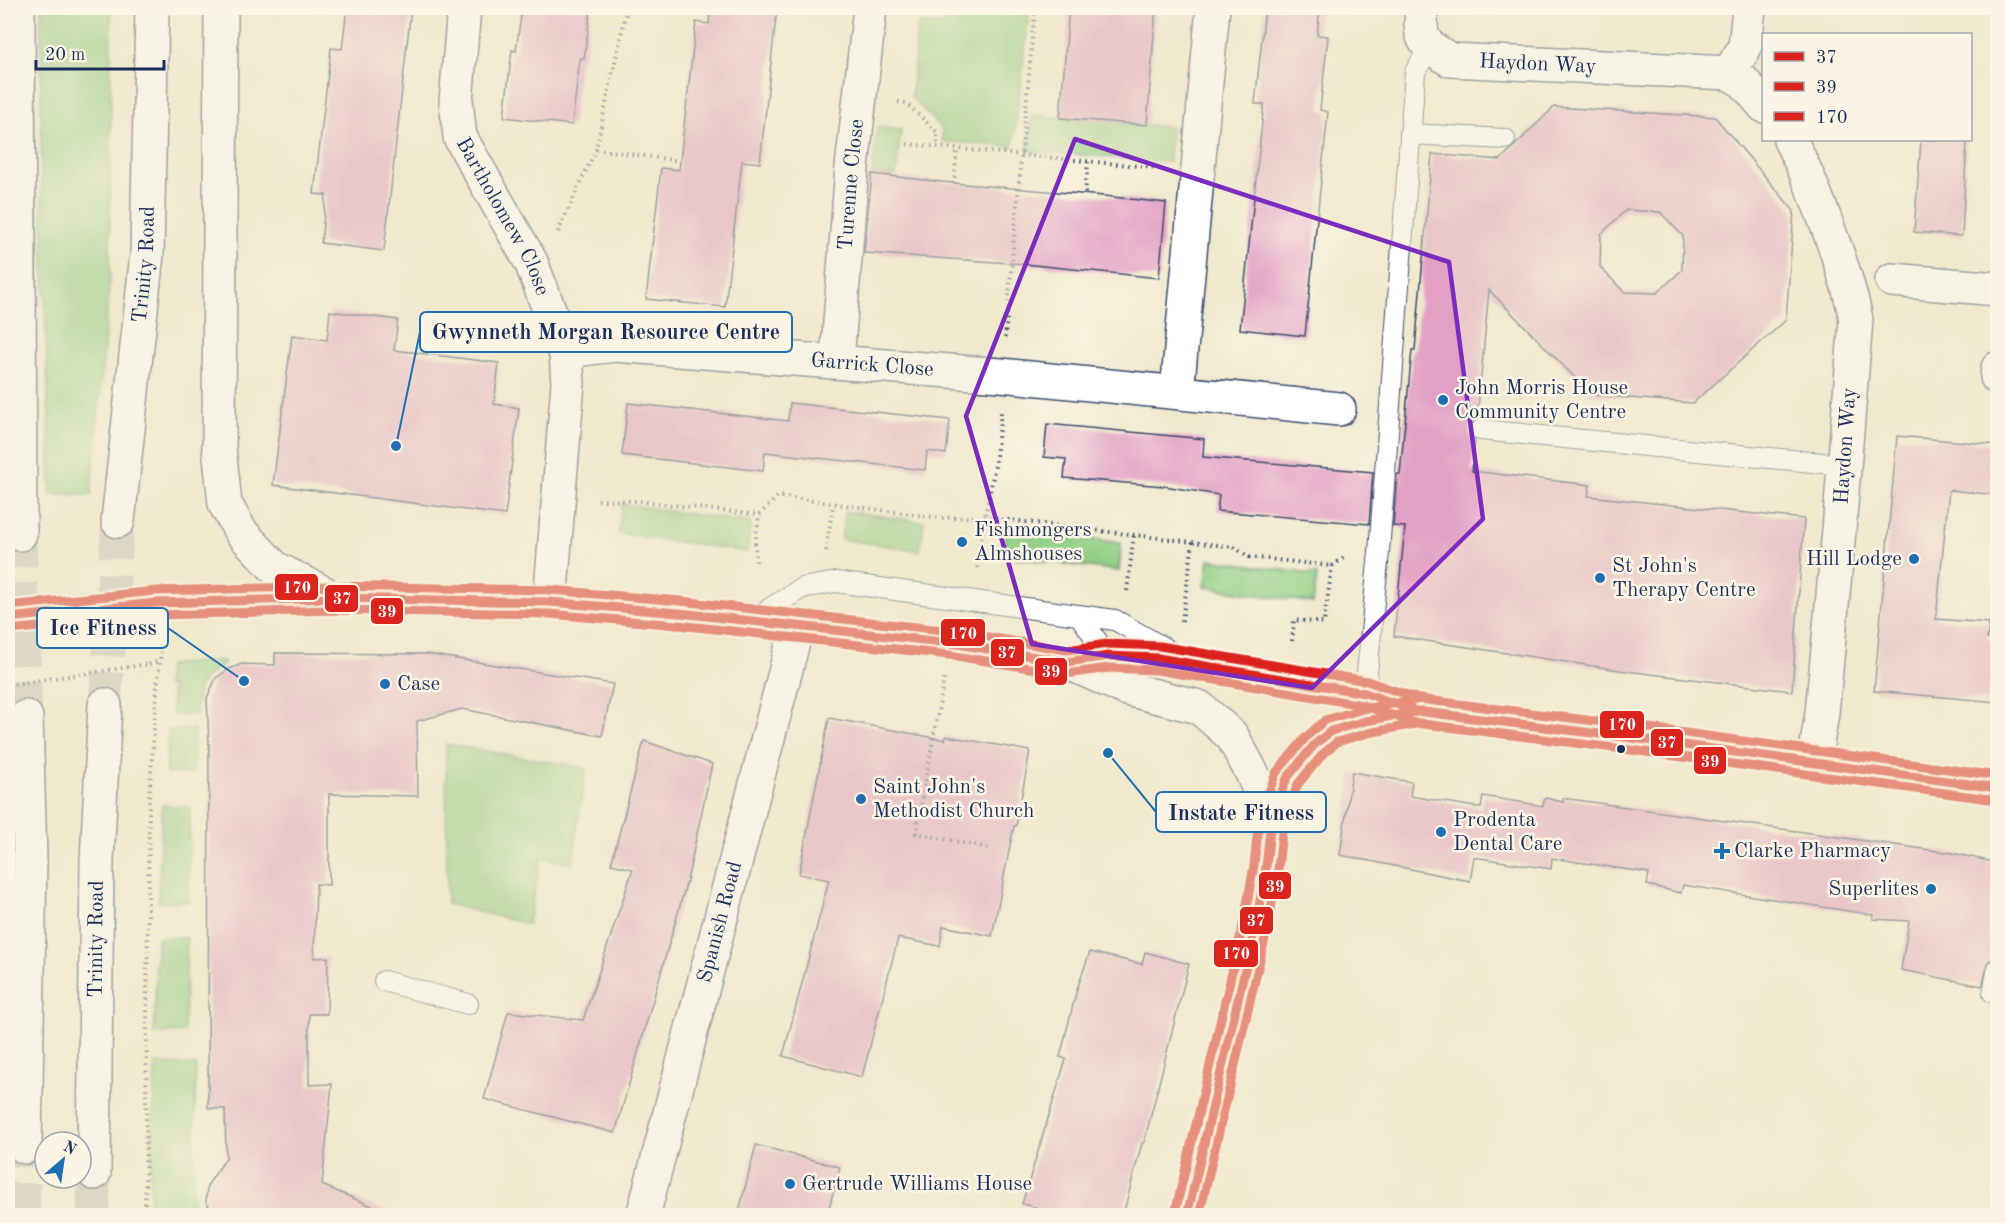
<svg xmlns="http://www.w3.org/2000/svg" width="2005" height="1223" font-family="'Old Standard TT',serif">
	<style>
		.green { fill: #90ce84; stroke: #567e71; stroke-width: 1.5 }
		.building { fill: #e2a0c5; fill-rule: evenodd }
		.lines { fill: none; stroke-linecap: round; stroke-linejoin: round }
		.highway-tunnel { stroke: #c5c4b8; stroke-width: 33; stroke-dasharray: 33 16; stroke-linecap: butt }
		.lane-casing { stroke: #3b4b6f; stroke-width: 22 }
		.street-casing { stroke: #3b4b6f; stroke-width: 36 }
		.primary-casing { stroke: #3b4b6f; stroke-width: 36 }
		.highway-casing { stroke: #3b4b6f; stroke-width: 36 }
		.path { stroke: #3b4b6f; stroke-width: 4; stroke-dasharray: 1.5 4.5; stroke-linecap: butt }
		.lane { stroke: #fff; stroke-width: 20 }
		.street { stroke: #fff; stroke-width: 33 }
		.primary { stroke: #fff; stroke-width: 33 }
		.highway { stroke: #fff; stroke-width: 33 }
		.highway-bridge-casing { stroke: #3b4b6f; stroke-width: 36; stroke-linecap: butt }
		.path-bridge { stroke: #3b4b6f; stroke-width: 4; stroke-dasharray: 1.5 4.5; stroke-linecap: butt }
		.highway-bridge { stroke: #fff; stroke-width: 33 }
		.bus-1-casing { stroke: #fcf5e5; stroke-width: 14 }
		.bus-2-casing { stroke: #fcf5e5; stroke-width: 14 }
		.bus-3-casing { stroke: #fcf5e5; stroke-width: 14 }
		.bus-1 { stroke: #dc241f; stroke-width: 9 }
		.bus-2 { stroke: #dc241f; stroke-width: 9 }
		.bus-3 { stroke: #dc241f; stroke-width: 9 }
		.marked { fill: none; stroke: #7b2cbf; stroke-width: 4.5; stroke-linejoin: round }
		.poi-dot { fill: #1f6fb2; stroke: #fcf5e5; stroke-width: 2 }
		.bus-dot { fill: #1b2f5e; stroke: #fcf5e5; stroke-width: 2 }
		.labels { text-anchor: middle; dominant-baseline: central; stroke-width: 5; stroke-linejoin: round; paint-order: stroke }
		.street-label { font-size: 21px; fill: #1b2f5e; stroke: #fcf5e5 }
		.poi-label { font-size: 21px; fill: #1b2f5e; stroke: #fcf5e5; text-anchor: start }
		.leader { fill: none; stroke: #1f6fb2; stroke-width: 2 }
		.callout-dot { fill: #1f6fb2; stroke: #fcf5e5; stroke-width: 2 }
		.callout { fill: #fcf5e5; stroke: #1f6fb2; stroke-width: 2 }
		.callout-label { font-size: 22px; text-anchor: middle; font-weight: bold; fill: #1b2f5e }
		.line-badge { stroke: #fcf5e5; stroke-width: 2 }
		.badge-label { font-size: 16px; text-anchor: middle; font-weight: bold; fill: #fff }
	</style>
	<rect width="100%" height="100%" fill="#fcf5e5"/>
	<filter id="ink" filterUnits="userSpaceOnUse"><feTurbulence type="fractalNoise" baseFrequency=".0167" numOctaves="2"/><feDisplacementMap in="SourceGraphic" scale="12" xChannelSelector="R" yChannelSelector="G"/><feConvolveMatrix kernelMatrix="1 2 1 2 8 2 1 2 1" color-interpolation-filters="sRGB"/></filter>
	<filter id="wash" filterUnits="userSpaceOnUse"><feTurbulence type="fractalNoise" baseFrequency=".008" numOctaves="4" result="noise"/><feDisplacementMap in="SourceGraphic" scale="24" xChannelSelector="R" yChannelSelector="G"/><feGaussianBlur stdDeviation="1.35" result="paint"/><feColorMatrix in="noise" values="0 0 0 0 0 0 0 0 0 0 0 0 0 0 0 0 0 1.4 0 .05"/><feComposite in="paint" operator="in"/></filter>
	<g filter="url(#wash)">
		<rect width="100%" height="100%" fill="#f0e9ce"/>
		<g class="green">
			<polygon points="41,8 111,8 110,278 91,495 51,495 41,166"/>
			<polygon points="948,8 969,8 1029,15 1013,147 942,141 942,129 911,97 918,23 945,25"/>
			<polygon points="1032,115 1171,127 1169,162 1027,151"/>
			<polygon points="877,127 901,130 896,176 872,174"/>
			<polygon points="622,504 751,523 747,552 618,533"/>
			<polygon points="845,511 924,522 920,551 841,539"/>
			<polygon points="1007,528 1121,543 1119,571 1003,556"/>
			<polygon points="1209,559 1317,575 1313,603 1205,587"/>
			<path d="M222 660 225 664C199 678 197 686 196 715H172L171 686H166L168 665Z"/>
			<polygon points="194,729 193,774 166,773 168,730"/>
			<polygon points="446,744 586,768 572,864 541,857 528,924 447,904"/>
			<polygon points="162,805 190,807 188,901 158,903"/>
			<polygon points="157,938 187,938 184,1032 154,1034"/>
			<polygon points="155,1064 196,1065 193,1215 149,1215"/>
		</g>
		<g id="blocks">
			<g class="building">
				<polygon points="347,8 411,8 384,251 321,243 326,195 314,194 331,48 342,49"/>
				<polygon points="522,8 591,8 584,59 580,58 572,125 504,117 512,50 516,51"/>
				<polygon points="710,8 777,8 760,163 742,161 725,307 646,299 661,168 679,170 696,22 709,24"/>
				<polygon points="1069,8 1156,8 1147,125 1060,118"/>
				<polygon points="1265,8 1320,8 1317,35 1328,36 1320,110 1328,112 1305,336 1240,329 1264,104 1255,104"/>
				<path d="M1554 107 1715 117 1794 211 1786 320 1693 403 1592 395 1489 290 1477 419 1472 423 1469 429 1470 435 1475 440 1472 471 1590 485 1588 496 1804 519 1792 691 1626 671 1394 636 1405 527 1393 526 1397 474H1400L1412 350H1415L1432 154 1500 160ZM1626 210 1660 212 1683 236 1682 270 1657 293 1624 292 1600 267 1601 234Z"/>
				<polygon points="1921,140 1967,140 1962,236 1914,232"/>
				<polygon points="872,174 942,182 1104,196 1166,203 1159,278 1024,264 864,253"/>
				<polygon points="330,311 398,320 394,350 499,363 494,404 519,408 505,515 273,485 292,335 327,340"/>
				<polygon points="628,403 788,421 790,403 950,420 946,454 927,451 925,470 765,452 763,471 622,455"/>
				<polygon points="1047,424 1204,439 1203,457 1373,472 1369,524 1217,511 1219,495 1164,486 1064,478 1066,459 1044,457"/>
				<polygon points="1897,436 1998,445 1998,495 1949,490 1936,619 1989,623 1987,639 1998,640 1998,702 1874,691"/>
				<polygon points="275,653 427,654 613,684 602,736 462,709 417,721 418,796 329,794 329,885 316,884 314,958 328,957 327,1014 309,1014 309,1085 332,1084 322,1185 393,1215 214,1215 206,1202 207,1186 226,1158 225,1109 208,1108 209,745 207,698 216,678 229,669 242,664 275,665"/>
				<polygon points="829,718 945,740 946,736 1030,751 1016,826 1014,826 992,936 943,926 940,946 898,938 862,1077 783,1056 829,880 799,874"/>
				<polygon points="644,741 712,764 687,881 615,1133 484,1099 508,1012 583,1020 633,869 611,864"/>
				<polygon points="1352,772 1412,782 1410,796 1481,808 1483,796 1543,806 1545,798 1563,802 1563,798 1952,853 1998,863 1998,956 1989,961 1982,986 1901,970 1909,921 1873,919 1874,915 1683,885 1681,893 1647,885 1649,873 1552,858 1551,869 1474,857 1470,881 1340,855"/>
				<polygon points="1090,952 1142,964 1145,952 1189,964 1144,1143 1142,1143 1123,1215 1067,1215 1022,1204 1066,1059 1060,1057 1077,989"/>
				<polygon points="756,1145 840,1167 827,1215 738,1215"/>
			</g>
		</g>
	</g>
	<g filter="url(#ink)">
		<use href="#blocks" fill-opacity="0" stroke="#3b4b6f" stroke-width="1.5"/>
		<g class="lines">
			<g class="highway-tunnel">
				<polyline points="20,534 26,717"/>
				<polyline points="105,705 118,521"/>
				<polyline points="23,1216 25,1147"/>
				<polyline points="93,1216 94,1173"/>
			</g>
			<defs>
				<g id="lane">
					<polyline points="1410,134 1505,139"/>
					<polyline points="1481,430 1843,465"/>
					<polyline points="1079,615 1112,662"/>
					<polyline points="750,621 802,588 836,582 1115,620 1173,653"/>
					<polyline points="1365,693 1379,552 1415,72 1429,47"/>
					<polyline points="384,981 468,1004"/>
					<polyline points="1993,993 1998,968"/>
				</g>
				<g id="street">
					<path id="s1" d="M464 8 456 101 460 137 531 262 566 354 568 383 550 602"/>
					<path id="s2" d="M1422 8C1419 40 1422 43 1450 60L1729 73 1745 47 1749 8"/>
					<polyline points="1729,73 1744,82 1764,106"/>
					<path d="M1790 140C1807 172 1820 205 1832 239 1842 266 1851 292 1856 320L1839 530 1822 713 1814 763"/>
					<polyline points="1892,280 1998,289"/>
					<path id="s3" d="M566 354 582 349 615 345 1001 375 1339 409"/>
					<path id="s4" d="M837 361 852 167 870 8"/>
					<polyline points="1997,377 1998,368"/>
					<polyline points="1177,392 1213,8"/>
					<path id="s5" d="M643 1216 797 627"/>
				</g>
				<g id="primary">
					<polyline points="1067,662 1108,656 1158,658 1365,693 1416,711 1640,739 1998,788"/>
					<polyline points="1271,820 1287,778 1314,745 1331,731 1365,721 1416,711"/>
				</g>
				<g id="highway">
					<polyline points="18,8 20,534"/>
					<polyline points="221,8 219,447 225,504 241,532 275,568 330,596"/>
					<path id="s6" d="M118 521 147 254 152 8"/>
					<polyline points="156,603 333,598 550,602 679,613 951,643 1067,662 1127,689 1199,707 1232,736 1253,775 1271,820 1266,867 1256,923 1187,1216"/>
					<polyline points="25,1147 30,859 26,717"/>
					<path id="s7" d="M94 1173 97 860 105 705"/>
				</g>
			</defs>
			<use href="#lane" class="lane-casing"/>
			<use href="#street" class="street-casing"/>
			<use href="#primary" class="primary-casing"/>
			<use href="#highway" class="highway-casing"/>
			<g class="path">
				<polyline points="662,8 710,14"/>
				<polyline points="898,102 906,103 937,132 937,147"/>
				<polyline points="907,144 1159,168"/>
				<polyline points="596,149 680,161"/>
				<polyline points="954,184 957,149"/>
				<polyline points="1085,193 1088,162"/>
				<polyline points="558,232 596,149 627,8"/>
				<polyline points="1005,338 1035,8"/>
				<polyline points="598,500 639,501 759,515 778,496 940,518 985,517 1234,547 1249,557 1332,566 1345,557"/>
				<polyline points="826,551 833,505"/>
				<polyline points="756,562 755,544 759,515"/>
				<polyline points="977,568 985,517 995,466 1001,412"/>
				<polyline points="1127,591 1134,535"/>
				<polyline points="1182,621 1193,542"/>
				<polyline points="1292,641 1294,620 1324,623 1332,566"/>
				<polyline points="149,664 160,661"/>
				<polyline points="944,679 916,833 988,848"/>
				<polyline points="145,1216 149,800 157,688 161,652"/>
			</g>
			<use href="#lane" class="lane"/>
			<use href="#street" class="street"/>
			<use href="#primary" class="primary"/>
			<use href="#highway" class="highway"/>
			<defs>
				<polyline id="highway-bridge" points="15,618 156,603"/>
			</defs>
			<use href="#highway-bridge" class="highway-bridge-casing"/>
			<polyline class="path-bridge" points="8,685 149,664"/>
			<use href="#highway-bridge" class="highway-bridge"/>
			<defs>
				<g id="bus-1">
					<polyline points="8,618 156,603 333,598 550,602 679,613 951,643 1067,662 1108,656 1158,658 1365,693 1416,711 1640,739 1998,788"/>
					<polyline points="1187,1216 1256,923 1266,867 1271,820 1287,778 1314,745 1331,731 1365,721 1421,711"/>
				</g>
				<g id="bus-2">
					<polyline points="9,630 157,615 333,610 549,614 678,625 949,655 1066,674 1109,668 1157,670 1362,705 1415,723 1638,751 1996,800"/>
					<polyline points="1199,1216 1268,926 1278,869 1283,823 1298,784 1323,754 1337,742 1368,733 1421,723"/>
				</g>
				<g id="bus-3">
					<polyline points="8,606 156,591 333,586 550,590 680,601 952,631 1067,650 1107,644 1160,646 1367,681 1419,699 1642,727 1998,776"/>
					<polyline points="1175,1213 1244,921 1254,865 1259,818 1276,773 1306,737 1325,720 1363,709 1421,699"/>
				</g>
			</defs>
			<use href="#bus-1" class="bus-1-casing"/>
			<use href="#bus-2" class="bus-2-casing"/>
			<use href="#bus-3" class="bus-3-casing"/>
			<use href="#bus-1" class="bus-1"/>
			<use href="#bus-2" class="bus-2"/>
			<use href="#bus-3" class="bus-3"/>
		</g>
	</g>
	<path d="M0 0H2005V1223H0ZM1075 139 1449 262 1483 519 1312 688 1032 644 966 416Z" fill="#f0e9ce" fill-opacity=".55" fill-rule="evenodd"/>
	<path class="marked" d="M1075 139 1449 262 1483 519 1312 688 1032 644 966 416Z"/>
	<g class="poi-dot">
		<circle cx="1443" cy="400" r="6"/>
		<circle cx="962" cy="542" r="6"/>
		<circle cx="1914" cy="559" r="6"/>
		<circle cx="1600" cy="578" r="6"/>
		<circle cx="385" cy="684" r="6"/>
		<circle cx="861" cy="799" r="6"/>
		<circle cx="1441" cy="832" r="6"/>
		<path d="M1719 842h6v6h6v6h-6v6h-6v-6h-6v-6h6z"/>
		<circle cx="1931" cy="889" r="6"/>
		<circle cx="790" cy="1184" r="6"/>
	</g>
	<circle class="bus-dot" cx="1621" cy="749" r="5"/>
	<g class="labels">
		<g class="street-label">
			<text stroke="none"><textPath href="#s2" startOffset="153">Haydon Way</textPath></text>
			<text stroke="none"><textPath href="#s4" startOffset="177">Turenne Close</textPath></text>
			<text stroke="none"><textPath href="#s1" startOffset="220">Bartholomew Close</textPath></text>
			<text stroke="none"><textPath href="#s6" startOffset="258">Trinity Road</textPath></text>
			<text stroke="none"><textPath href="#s3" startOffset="308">Garrick Close</textPath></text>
			<text transform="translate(1846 446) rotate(-86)">Haydon Way</text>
			<text stroke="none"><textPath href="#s5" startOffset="304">Spanish Road</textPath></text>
			<text stroke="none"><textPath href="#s7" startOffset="234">Trinity Road</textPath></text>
		</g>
		<g class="poi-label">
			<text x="1455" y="388">John Morris House<tspan x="1455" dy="24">Community Centre</tspan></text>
			<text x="974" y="530">Fishmongers<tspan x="974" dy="24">Almshouses</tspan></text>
			<text x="1902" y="559" text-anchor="end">Hill Lodge</text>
			<text x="1612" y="566">St John's<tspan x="1612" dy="24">Therapy Centre</tspan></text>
			<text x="397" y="684">Case</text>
			<text x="873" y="787">Saint John's<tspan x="873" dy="24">Methodist Church</tspan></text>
			<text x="1453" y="820">Prodenta<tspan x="1453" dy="24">Dental Care</tspan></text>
			<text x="1734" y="851">Clarke Pharmacy</text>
			<text x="1919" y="889" text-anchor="end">Superlites</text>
			<text x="802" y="1184">Gertrude Williams House</text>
		</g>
	</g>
	<path class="leader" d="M396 446L420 332M244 681L168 628M1108 753L1156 812"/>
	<g class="callout-dot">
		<circle cx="396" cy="446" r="6"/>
		<circle cx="244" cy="681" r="6"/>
		<circle cx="1108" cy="753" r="6"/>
	</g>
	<g class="callout">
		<rect x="420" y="312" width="372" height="40" rx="6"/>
		<rect x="37" y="608" width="131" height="40" rx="6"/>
		<rect x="1156" y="792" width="170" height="40" rx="6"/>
	</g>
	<g class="callout-label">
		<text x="606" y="339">Gwynneth Morgan Resource Centre</text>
		<text x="103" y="635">Ice Fitness</text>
		<text x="1241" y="820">Instate Fitness</text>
	</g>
	<g class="line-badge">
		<rect x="274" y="573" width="45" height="28" rx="6" fill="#dc241f"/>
		<rect x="324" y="584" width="35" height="29" rx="6" fill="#dc241f"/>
		<rect x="370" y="597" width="34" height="28" rx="6" fill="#dc241f"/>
		<rect x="940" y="618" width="46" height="29" rx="6" fill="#dc241f"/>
		<rect x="990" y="638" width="35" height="29" rx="6" fill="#dc241f"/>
		<rect x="1034" y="657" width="34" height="29" rx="6" fill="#dc241f"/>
		<rect x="1599" y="710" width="46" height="29" rx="6" fill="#dc241f"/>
		<rect x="1650" y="728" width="34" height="29" rx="6" fill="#dc241f"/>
		<rect x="1693" y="746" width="34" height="29" rx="6" fill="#dc241f"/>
		<rect x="1258" y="871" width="34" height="29" rx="6" fill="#dc241f"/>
		<rect x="1239" y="906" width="35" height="29" rx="6" fill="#dc241f"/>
		<rect x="1213" y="939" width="46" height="29" rx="6" fill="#dc241f"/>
	</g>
	<g class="badge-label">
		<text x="297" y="593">170</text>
		<text x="342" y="604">37</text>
		<text x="387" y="617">39</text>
		<text x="963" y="639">170</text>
		<text x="1007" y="658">37</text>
		<text x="1051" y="677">39</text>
		<text x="1622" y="730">170</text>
		<text x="1667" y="748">37</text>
		<text x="1710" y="767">39</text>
		<text x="1275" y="892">39</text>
		<text x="1256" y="926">37</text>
		<text x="1236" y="959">170</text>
	</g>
	<rect width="2005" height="1223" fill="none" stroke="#fcf5e5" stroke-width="30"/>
	<rect x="1762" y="33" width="210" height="108" fill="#fcf5e5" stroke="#a2a6af" stroke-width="1.5"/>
	<rect x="1774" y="52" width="30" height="9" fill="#dc241f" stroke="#a2a6af" stroke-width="1.5"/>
	<text x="1816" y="63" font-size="18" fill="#1b2f5e">37</text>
	<rect x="1774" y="82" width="30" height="9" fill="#dc241f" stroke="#a2a6af" stroke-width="1.5"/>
	<text x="1816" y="93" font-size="18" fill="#1b2f5e">39</text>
	<rect x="1774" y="112" width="30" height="9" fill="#dc241f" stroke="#a2a6af" stroke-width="1.5"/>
	<text x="1816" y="123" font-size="18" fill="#1b2f5e">170</text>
	<g transform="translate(63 1160) rotate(29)"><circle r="28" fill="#fcf5e5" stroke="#a2a6af" stroke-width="1.5"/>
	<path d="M0-4.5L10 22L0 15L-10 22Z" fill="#1f6fb2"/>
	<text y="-9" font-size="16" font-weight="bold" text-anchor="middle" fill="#1b2f5e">N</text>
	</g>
	<path d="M36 60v9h128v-9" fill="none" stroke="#1b2f5e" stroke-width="3"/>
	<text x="45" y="60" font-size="18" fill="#1b2f5e" stroke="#fcf5e5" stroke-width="4.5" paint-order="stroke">20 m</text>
</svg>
